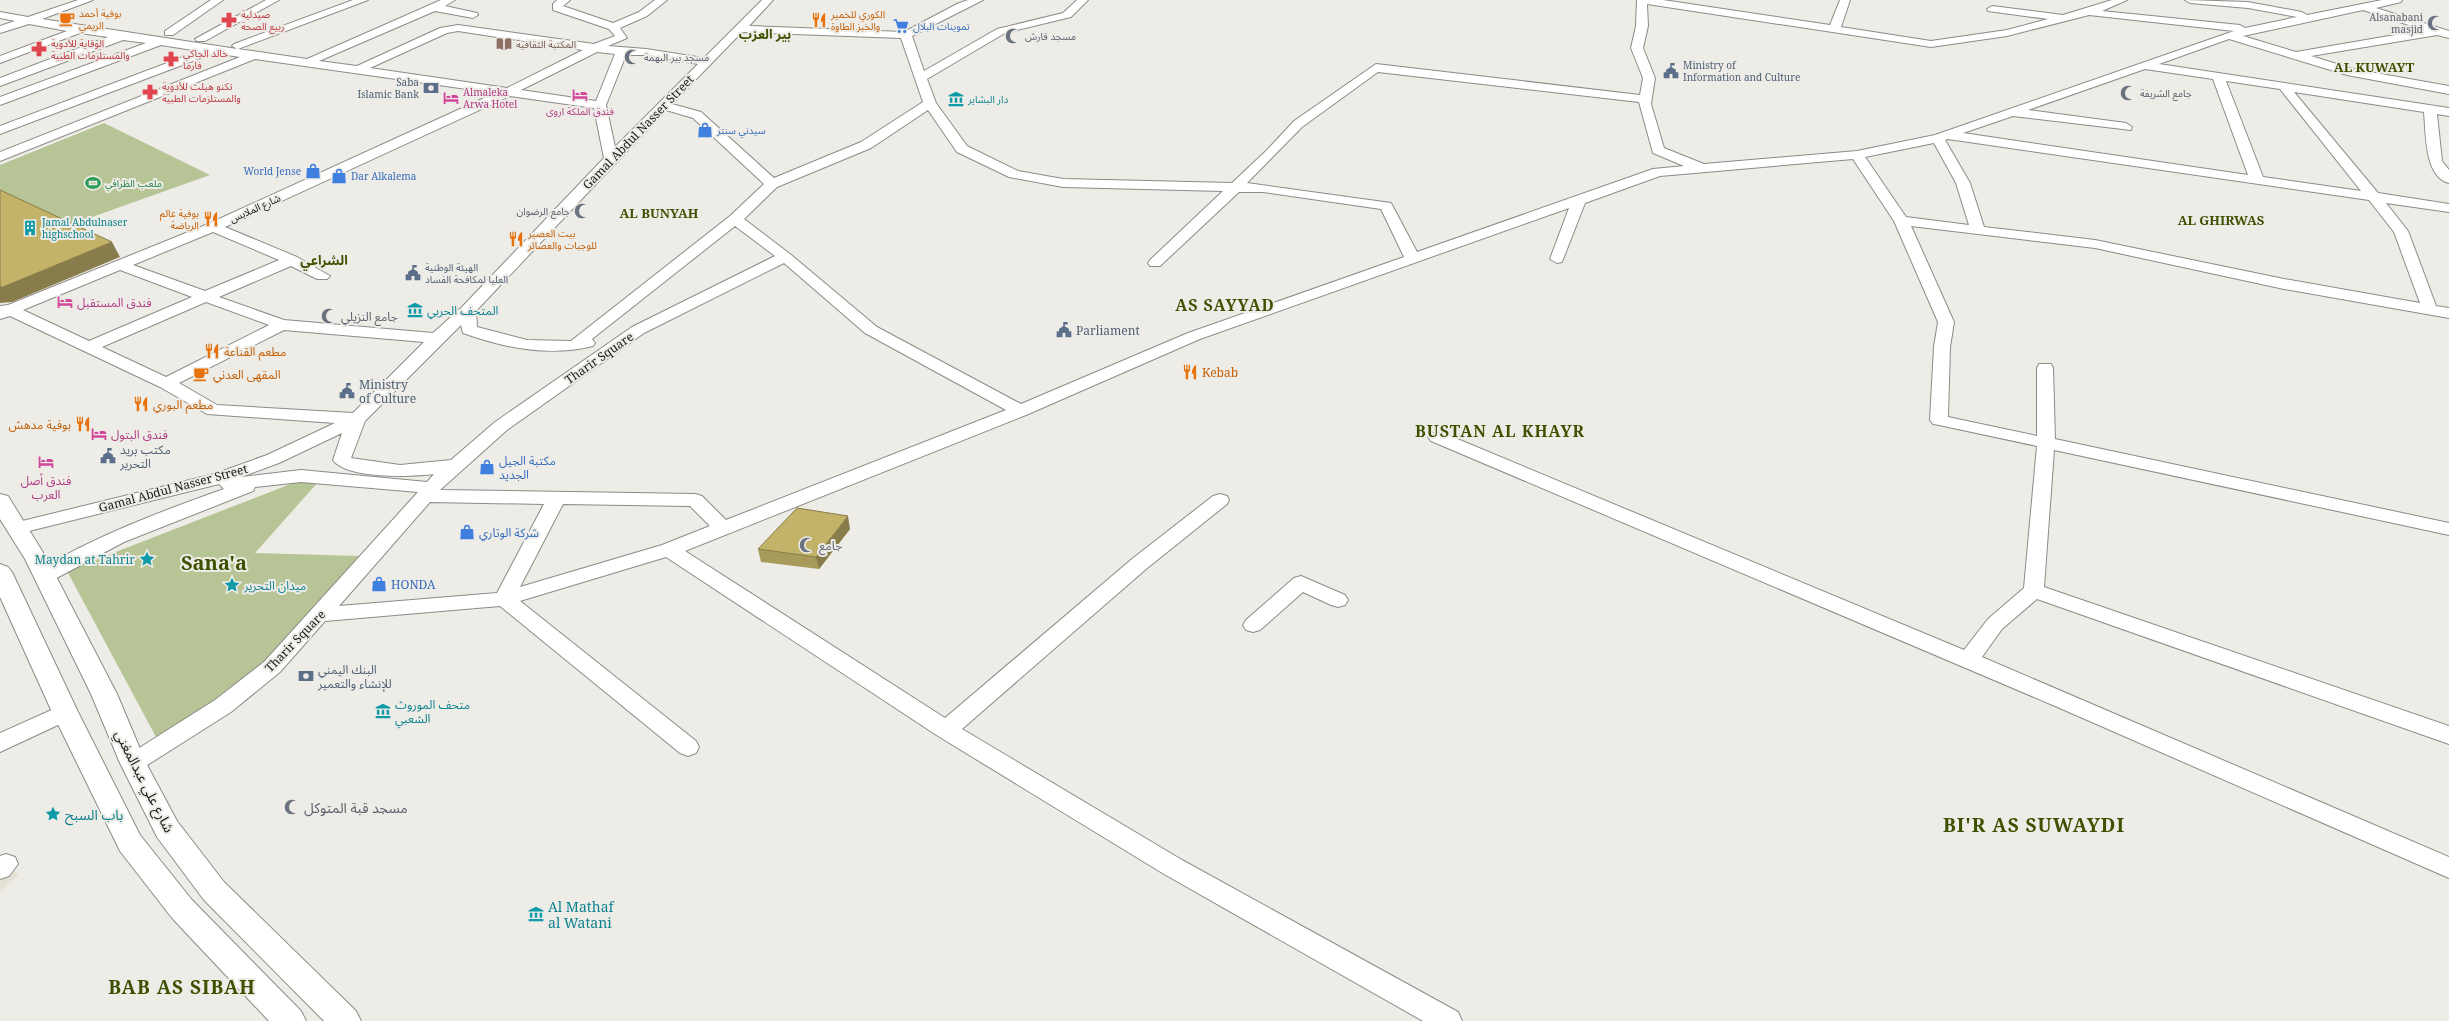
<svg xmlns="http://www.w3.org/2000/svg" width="2449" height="1021" font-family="'Noto Serif','Noto Sans Arabic',serif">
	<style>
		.built { fill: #e4e1d5 }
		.green { fill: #b7c596 }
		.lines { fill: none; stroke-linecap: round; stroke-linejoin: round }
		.minor-casing { stroke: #8c8b86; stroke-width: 2 }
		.primary-casing { stroke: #8c8b86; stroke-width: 2 }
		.minor { fill: #fff; fill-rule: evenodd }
		.primary { fill: #fff; fill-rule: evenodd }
		.wall { fill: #a79a5a }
		.shaded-wall { fill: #887d4a }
		.building { fill: #c2b369; stroke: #887d4a }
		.labels { text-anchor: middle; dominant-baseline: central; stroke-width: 4; stroke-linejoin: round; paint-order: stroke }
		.far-food-label { font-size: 10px; fill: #c56008; stroke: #edece7; text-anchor: start }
		.far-health-label { font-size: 10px; fill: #be3a42; stroke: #edece7; text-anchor: start }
		.far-worship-label { font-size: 10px; fill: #5b616d; stroke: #edece7; text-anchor: start }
		.far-shop-label { font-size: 10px; fill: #366cbe; stroke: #edece7; text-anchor: start }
		.far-education-label { font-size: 10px; fill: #785e54; stroke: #edece7; text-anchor: start }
		.far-service-label { font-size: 10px; fill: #4e5e75; stroke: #edece7; text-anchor: start }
		.far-hotel-label { font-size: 10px; fill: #b23c85; stroke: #edece7; text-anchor: start }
		.far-culture-label { font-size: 10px; fill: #0d838f; stroke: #edece7; text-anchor: start }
		.far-leisure-label { font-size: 10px; fill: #27864d; stroke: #edece7; text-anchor: start }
		.far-street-label { font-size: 10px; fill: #1a1a18; stroke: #edece7 }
		.street-label { font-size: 12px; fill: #1a1a18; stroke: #edece7 }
		.hotel-label { font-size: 12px; fill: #b23c85; stroke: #edece7; text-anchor: start }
		.culture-label { font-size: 12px; fill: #0d838f; stroke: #edece7; text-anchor: start }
		.worship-label { font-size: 12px; fill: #5b616d; stroke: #edece7; text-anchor: start }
		.service-label { font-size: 12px; fill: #4e5e75; stroke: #edece7; text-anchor: start }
		.food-label { font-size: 12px; fill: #c56008; stroke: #edece7; text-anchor: start }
		.shop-label { font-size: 12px; fill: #366cbe; stroke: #edece7; text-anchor: start }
		.far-district-label { font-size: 13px; font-weight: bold; fill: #3e5100; stroke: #edece7 }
		.near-street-label { font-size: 14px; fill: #1a1a18; stroke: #edece7 }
		.near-worship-label { font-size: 14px; fill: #5b616d; stroke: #edece7; text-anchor: start }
		.near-culture-label { font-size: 14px; fill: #0d838f; stroke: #edece7; text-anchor: start }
		.district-label { font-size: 16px; font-weight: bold; letter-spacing: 1px; fill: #3e5100; stroke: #edece7 }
		.near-district-label { font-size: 19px; font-weight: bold; letter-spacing: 1px; fill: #3e5100; stroke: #edece7 }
		.town-label { font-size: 20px; font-weight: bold; fill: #3e5100; stroke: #edece7 }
	</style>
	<rect width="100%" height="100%" fill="#edece7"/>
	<polygon class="built" points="0,857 19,875 0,892"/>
	<g class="green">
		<polygon points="104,123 210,175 64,227 0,192 0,165"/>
		<polygon points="319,481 255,553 359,556 271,662 219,704 156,737 67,571 293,483"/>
	</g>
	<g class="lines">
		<defs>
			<g id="minor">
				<path d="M78 0H93L42 19 237 49 232 46 234 44 353 0H368L238 49 307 59 441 0H455L445 6 477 13 478 15 473 18 435 11 319 61 357 66 440 28 458 25 594 44 615 36 609 29 553 10V4L557 0H570L563 6 613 23 639 12 655 0H667L647 16 620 28 627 38 608 46 646 49 704 58 762 0H773L749 26 904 32 957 4 968 0H983L912 36 924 71 997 29 1063 13 1077 0H1088L1071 17 1005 33 927 79 936 103 967 146 1018 171 1063 179 1232 183 1267 150 1294 121 1376 64 1640 95 1643 78 1631 48 1636 26 1637 0H1663L1830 25 1840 0H1850L1841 27 1931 41 2007 30 2048 19 1988 11 1987 9 1992 6 2063 15 2112 0H2127L2102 11 2240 25 2245 28 2297 17 2248 8 2190 3 2185 0 2248 2 2302 12 2307 15 2382 0H2402L2401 2 2376 8 2449 31V38L2437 35 2311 56 2353 69 2449 86V94L2347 75 2229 39 2159 64 2449 108V116L2437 114 2442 161 2449 170V183C2424 177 2426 132 2424 112L2294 92 2378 193 2449 204V212L2386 203 2408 231 2436 306 2449 308V318L2284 289 2095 248 1911 226 1954 322 1950 347 1948 417 2037 436V368L2039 364H2051L2053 368 2055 439 2449 523V535L2054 450 2044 587 2449 726V744L2037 599 2002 629 1982 657 2449 857V878L2055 706 1431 441 1428 437 1431 433H1443L1964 650 1988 619 2024 588 2037 446 1939 425 1933 424 1930 420 1934 347 1938 322 1894 221 1853 159 1660 176 1585 203 1562 262 1557 263 1550 259 1569 208 1200 339 1026 415 685 551 945 718 1132 559 1213 496 1220 494 1227 496 1229 500 1227 504 1146 569 962 729 1182 860 1458 1012 1462 1021H1423L1164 874 938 736 666 557 520 601 696 741 699 747 696 753 688 756 680 753 500 606 325 621 280 672 231 712 141 769 133 772 125 769 121 763 125 757 215 700 264 662 418 492 301 482 255 487 253 491 124 542 51 581 44 583 37 581 34 576 37 571C96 536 159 512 224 489L219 484 17 534 10 532 7 528 10 524 214 474 267 455 335 423 207 414 160 387 10 316 0 319V306L8 305 208 224 495 93 255 59 0 161V152L240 57 214 53 0 134V126L199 51 161 45 0 105V97L146 43 123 40 0 86V78L108 37 80 33 0 63V56L67 31 29 24 0 33V26L15 21 0 18V12L28 17ZM1647 4 1931 47 2007 36 2089 15 2234 31 1935 135 1857 151 1704 164 1664 148 1651 104 1655 78 1643 48 1648 26ZM2363 10 2424 30 2296 52 2243 36ZM458 31 583 50 507 88 370 68 447 33ZM742 32 901 38 923 102 861 142 774 178 701 112 672 104ZM597 52 615 54 596 101 521 90ZM626 55H646L698 64 615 147 606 105ZM2145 69 2213 79 2248 175 1963 133 2013 116 2131 130 2132 127 2126 123 2028 110ZM1378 72 1639 102 1653 153 1684 166 1653 169 1417 252 1391 203 1247 183 1302 127ZM2226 81 2280 89 2361 191 2263 177ZM510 96 594 108 604 158 462 307 433 333 284 320 219 297 291 266 317 279H327L330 276 297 257 225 227ZM666 110 693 118 764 184 730 216 571 341 527 340 477 327 476 311ZM928 110 957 152 1009 177 1063 187 1223 191 1150 260 1148 263 1150 266H1160L1239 192H1263L1381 209 1404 257 1188 333 1021 404 877 327 790 254 744 219 777 187 871 148ZM1948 139 2369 200 2394 232 2420 303 2284 279 2095 240 1984 227 1970 183 1945 140ZM1934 143 1956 183 1969 225 1906 217 1865 157ZM735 226 775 256 632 327 495 422 451 460 400 465 351 458 365 421 461 325 463 333C505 348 549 357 593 346L595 343 592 339ZM213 232 279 260 205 291 133 265ZM784 263 865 333 1006 410 726 520 702 496 695 494 440 490 507 430 644 333ZM120 270 192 297 89 341 23 310ZM206 302 269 325 166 377 102 347ZM284 330 424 342 353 413 217 405 179 383ZM342 433 333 460C346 479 412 477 434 474L427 482 301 470 241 477 279 463ZM430 502 544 504 497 593 339 606ZM563 504 690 506 710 526 662 545 520 587Z"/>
				<polygon points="211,0 223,0 173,35 165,35 165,31"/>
				<polygon points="266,0 279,0 205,41 197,41 195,39"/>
				<polygon points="1301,576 1345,595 1348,600 1345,605 1338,607 1331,605 1303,592 1260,630 1253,632 1246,630 1243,625 1246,620 1294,578"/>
				<polygon points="65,704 73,706 76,712 73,718 0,752 0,733"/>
				<polygon points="6,854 15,857 18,864 9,876 0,879 0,856"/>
			</g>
			<g id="primary">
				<polygon points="0,494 8,496 47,559 117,694 146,763 177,821 224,882 356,1011 361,1021 324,1021 204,900 157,837 120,763 91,694 25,559 0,519"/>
				<polygon points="0,564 8,567 12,572 78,712 140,835 192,900 301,1011 306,1021 269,1021 172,918 120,851 52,712 0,597"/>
			</g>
		</defs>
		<use href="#minor" class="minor-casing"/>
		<use href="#primary" class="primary-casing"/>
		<use href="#minor" class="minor"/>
		<use href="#primary" class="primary"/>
	</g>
	<polygon class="wall" points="850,529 819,569 761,562 758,549"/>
	<g class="shaded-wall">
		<polygon points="112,242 120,257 12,302 0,303 0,287"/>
		<polygon points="848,516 850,529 819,569 816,557"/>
	</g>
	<g class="building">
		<polygon points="0,190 112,242 3,287 0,287"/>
		<polygon points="797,508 848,516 816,557 758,549"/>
	</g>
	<defs>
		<symbol id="cafe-bare" viewBox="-9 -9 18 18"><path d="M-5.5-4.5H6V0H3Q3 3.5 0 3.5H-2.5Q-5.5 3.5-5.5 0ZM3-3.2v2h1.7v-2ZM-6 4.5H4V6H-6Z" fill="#e8710a" stroke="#edece7" stroke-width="2.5" paint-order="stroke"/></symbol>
		<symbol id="pharmacy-bare" viewBox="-9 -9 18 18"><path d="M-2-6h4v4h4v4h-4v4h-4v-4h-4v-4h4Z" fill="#e0444e" stroke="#edece7" stroke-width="2.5" paint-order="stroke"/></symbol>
		<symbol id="restaurant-bare" viewBox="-9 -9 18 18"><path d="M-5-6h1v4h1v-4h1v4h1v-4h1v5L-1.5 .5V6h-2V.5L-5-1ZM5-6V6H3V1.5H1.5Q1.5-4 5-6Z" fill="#e8710a" stroke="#edece7" stroke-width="2.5" paint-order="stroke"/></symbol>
		<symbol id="mosque-bare" viewBox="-9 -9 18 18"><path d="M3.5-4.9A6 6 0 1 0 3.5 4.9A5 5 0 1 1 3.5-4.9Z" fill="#6b7280" stroke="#edece7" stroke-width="2.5" paint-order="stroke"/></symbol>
		<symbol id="supermarket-bare" viewBox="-9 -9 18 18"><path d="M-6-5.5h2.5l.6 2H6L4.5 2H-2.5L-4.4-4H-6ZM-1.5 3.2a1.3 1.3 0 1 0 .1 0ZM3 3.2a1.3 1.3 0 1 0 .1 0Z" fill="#3f7fe0" stroke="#edece7" stroke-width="2.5" paint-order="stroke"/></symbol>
		<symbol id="library-bare" viewBox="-9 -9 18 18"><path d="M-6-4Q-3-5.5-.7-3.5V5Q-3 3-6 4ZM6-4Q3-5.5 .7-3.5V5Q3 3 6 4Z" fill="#8d6e63" stroke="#edece7" stroke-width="2.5" paint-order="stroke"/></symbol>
		<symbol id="civic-bare" viewBox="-9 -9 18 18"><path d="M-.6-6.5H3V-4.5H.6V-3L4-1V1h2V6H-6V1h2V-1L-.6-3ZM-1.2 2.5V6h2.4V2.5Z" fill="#5c6f8a" stroke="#edece7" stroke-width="2.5" paint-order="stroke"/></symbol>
		<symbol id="bank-bare" viewBox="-9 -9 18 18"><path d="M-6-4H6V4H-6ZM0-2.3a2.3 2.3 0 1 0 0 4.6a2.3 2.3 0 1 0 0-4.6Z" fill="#5c6f8a" stroke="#edece7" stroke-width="2.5" paint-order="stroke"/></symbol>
		<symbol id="hotel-bare" viewBox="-9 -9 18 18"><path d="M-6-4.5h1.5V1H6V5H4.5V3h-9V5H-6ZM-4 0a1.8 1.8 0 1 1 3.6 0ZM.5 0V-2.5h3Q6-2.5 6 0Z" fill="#d1479c" stroke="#edece7" stroke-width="2.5" paint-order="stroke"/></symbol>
		<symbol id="museum-bare" viewBox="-9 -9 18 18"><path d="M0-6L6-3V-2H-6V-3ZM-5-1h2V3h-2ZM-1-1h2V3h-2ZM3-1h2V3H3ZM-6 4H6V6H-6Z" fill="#0f9aa8" stroke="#edece7" stroke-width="2.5" paint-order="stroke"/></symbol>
		<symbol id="shop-bare" viewBox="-9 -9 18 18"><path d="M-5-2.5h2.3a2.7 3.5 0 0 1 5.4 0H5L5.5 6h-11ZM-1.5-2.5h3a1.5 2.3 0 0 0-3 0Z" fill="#3f7fe0" stroke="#edece7" stroke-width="2.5" paint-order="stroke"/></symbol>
		<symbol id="stadium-bare" viewBox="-9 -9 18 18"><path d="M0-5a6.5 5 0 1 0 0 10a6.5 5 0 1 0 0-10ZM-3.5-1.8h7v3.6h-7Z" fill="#2e9e5b" stroke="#edece7" stroke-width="2.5" paint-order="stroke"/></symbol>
		<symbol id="building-bare" viewBox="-9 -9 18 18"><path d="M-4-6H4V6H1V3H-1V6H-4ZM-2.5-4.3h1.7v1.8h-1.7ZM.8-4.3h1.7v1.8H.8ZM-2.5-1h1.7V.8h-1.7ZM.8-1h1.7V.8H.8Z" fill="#0f9aa8" stroke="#edece7" stroke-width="2.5" paint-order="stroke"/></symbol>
		<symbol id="sight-bare" viewBox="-9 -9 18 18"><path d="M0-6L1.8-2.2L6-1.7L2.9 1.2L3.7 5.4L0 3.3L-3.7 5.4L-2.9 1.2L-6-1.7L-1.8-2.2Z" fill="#0f9aa8" stroke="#edece7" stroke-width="2.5" paint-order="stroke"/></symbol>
	</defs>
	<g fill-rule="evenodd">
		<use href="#cafe-bare" x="56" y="8" width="22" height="22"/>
		<use href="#pharmacy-bare" x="218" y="9" width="22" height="22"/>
		<use href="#restaurant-bare" x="808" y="9" width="22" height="22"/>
		<use href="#mosque-bare" x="2424" y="12" width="22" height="22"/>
		<use href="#supermarket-bare" x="890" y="15" width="22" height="22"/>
		<use href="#mosque-bare" x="1002" y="25" width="22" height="22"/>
		<use href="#library-bare" x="493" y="33" width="22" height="22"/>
		<use href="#pharmacy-bare" x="28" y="38" width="22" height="22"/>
		<use href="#mosque-bare" x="621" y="46" width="22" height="22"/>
		<use href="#pharmacy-bare" x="160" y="48" width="22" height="22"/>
		<use href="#civic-bare" x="1660" y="60" width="22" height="22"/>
		<use href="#bank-bare" x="420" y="77" width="22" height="22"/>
		<use href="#pharmacy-bare" x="139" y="81" width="22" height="22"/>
		<use href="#mosque-bare" x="2117" y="82" width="22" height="22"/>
		<use href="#hotel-bare" x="569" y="84" width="22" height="22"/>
		<use href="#hotel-bare" x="440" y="87" width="22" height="22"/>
		<use href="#museum-bare" x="945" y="88" width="22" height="22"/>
		<use href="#shop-bare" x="694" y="119" width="22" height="22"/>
		<use href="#shop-bare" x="302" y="160" width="22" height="22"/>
		<use href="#shop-bare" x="328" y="165" width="22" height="22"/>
		<use href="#stadium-bare" x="82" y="172" width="22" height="22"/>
		<use href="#mosque-bare" x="571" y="200" width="22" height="22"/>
		<use href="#restaurant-bare" x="200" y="208" width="22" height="22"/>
		<use href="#building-bare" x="19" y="217" width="22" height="22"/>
		<use href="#restaurant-bare" x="505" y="228" width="22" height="22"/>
		<use href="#civic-bare" x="402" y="262" width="22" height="22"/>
		<use href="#hotel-bare" x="54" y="291" width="22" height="22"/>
		<use href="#museum-bare" x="404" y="299" width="22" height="22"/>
		<use href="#mosque-bare" x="318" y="305" width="22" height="22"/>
		<use href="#civic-bare" x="1053" y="319" width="22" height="22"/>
		<use href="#restaurant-bare" x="201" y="340" width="22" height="22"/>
		<use href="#restaurant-bare" x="1179" y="361" width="22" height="22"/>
		<use href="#cafe-bare" x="190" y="363" width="22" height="22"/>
		<use href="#civic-bare" x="336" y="380" width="22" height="22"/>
		<use href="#restaurant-bare" x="130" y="393" width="22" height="22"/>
		<use href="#restaurant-bare" x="72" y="413" width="22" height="22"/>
		<use href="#hotel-bare" x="88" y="423" width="22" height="22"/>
		<use href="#civic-bare" x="97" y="445" width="22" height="22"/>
		<use href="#hotel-bare" x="35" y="451" width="22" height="22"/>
		<use href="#shop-bare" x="476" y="456" width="22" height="22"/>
		<use href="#shop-bare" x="456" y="521" width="22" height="22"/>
		<use href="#mosque-bare" x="796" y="534" width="22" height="22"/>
		<use href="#sight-bare" x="136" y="548" width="22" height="22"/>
		<use href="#shop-bare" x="368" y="573" width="22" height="22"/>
		<use href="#sight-bare" x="221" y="574" width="22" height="22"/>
		<use href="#bank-bare" x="295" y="665" width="22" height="22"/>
		<use href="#museum-bare" x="372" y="700" width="22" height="22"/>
		<use href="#mosque-bare" x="281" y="796" width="22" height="22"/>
		<use href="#sight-bare" x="42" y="803" width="22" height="22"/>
		<use href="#museum-bare" x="525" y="903" width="22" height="22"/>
	</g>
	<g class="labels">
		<g class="far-food-label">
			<text x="79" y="13">بوفية أحمد<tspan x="79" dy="12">الريمي</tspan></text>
			<text x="831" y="14">الكوري للخمير<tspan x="831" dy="12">والخبز الطاوة</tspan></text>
			<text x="199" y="213" text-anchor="end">بوفية عالم<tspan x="199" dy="12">الرياضة</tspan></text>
			<text x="528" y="233">بيت العصير<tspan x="528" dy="12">للوجبات والعصائر</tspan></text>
		</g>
		<g class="far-health-label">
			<text x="241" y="14">صيدلية<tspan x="241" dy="12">ربيع الصحة</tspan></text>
			<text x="51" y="43">الوقاية للأدوية<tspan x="51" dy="12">والمستلزمات الطبية</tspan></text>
			<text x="183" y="53">خالد الجاكي<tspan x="183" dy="12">فارما</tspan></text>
			<text x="162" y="86">تكنو هيلث للأدوية<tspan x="162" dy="12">والمستلزمات الطبية</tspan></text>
		</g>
		<g class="far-worship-label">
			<text x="2423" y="17" text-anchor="end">Alsanabani<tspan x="2423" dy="12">masjid</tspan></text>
			<text x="1025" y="36">مسجد قارش</text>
			<text x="644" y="57">مسجد بير البهمة</text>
			<text x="2140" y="93">جامع الشريفة</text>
			<text x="570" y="211" text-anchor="end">جامع الرضوان</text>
		</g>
		<g class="far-shop-label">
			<text x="913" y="26">تموينات البلال</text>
			<text x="717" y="130">سيدني سنتر</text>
			<text x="301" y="171" text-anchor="end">World Jense</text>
			<text x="351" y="176">Dar Alkalema</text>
		</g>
		<g class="far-education-label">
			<text x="516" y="44">المكتبة الثقافية</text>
		</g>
		<g class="far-service-label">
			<text x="1683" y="65">Ministry of<tspan x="1683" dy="12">Information and Culture</tspan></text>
			<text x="419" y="82" text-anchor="end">Saba<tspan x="419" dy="12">Islamic Bank</tspan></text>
			<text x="425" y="267">الهيئة الوطنية<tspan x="425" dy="12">العليا لمكافحة الفساد</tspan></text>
		</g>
		<g class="far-hotel-label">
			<text x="463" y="92">Almaleka<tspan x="463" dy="12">Arwa Hotel</tspan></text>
			<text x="580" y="111" text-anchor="middle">فندق الملكة اروى</text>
		</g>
		<g class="far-culture-label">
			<text x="968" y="99">دار البشاير</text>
			<text x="42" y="222">Jamal Abdulnaser<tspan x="42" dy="12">highschool</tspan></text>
		</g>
		<g class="far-leisure-label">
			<text x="105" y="183">ملعب الظرافي</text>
		</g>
		<g class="far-street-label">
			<text transform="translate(255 208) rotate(-24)">شارع الملابس</text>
		</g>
		<g class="street-label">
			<text transform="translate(638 132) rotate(-46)">Gamal Abdul Nasser Street</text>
			<text transform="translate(599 358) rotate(-35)">Tharir Square</text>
			<text transform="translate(173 488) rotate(-15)">Gamal Abdul Nasser Street</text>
			<text transform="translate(295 641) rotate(-46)">Tharir Square</text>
		</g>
		<g class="hotel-label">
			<text x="77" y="302">فندق المستقبل</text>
			<text x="111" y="434">فندق البتول</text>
			<text x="46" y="480" text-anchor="middle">فندق أصل<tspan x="46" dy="14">العرب</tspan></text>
		</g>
		<g class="culture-label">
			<text x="427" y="310">المتحف الحربي</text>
			<text x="135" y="559" text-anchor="end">Maydan at Tahrir</text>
			<text x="244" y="585">ميدان التحرير</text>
			<text x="395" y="704">متحف الموروث<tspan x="395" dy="14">الشعبي</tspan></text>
		</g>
		<g class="worship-label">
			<text x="341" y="316">جامع النزيلي</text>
			<text x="819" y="545">جامع</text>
		</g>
		<g class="service-label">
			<text x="1076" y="330">Parliament</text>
			<text x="359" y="384">Ministry<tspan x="359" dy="14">of Culture</tspan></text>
			<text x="120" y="449">مكتب بريد<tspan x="120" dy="14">التحرير</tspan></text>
			<text x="318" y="669">البنك اليمني<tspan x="318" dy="14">للإنشاء والتعمير</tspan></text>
		</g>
		<g class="food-label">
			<text x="224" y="351">مطعم القناعة</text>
			<text x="1202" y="372">Kebab</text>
			<text x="213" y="374">المقهى العدني</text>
			<text x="153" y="404">مطعم البوري</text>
			<text x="71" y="424" text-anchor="end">بوفية مدهش</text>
		</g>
		<g class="shop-label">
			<text x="499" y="460">مكتبة الجيل<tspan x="499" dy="14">الجديد</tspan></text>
			<text x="479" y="532">شركة الوتاري</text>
			<text x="391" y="584">HONDA</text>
		</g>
		<g class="far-district-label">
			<text x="765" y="34">بير العزب</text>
			<text x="2374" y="67">AL KUWAYT</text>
			<text x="659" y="213">AL BUNYAH</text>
			<text x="2221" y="220">AL GHIRWAS</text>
			<text x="324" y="260">الشراعي</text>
		</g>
		<g class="near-street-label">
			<text transform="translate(145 781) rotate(63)">شارع علي عبدالمغني</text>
		</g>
		<g class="near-worship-label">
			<text x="304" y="807">مسجد قبة المتوكل</text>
		</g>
		<g class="near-culture-label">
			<text x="65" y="814">باب السبح</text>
			<text x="548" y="906">Al Mathaf<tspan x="548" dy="16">al Watani</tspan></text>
		</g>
		<g class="district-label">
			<text x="1225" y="305">AS SAYYAD</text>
			<text x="1500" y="431">BUSTAN AL KHAYR</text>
		</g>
		<g class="near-district-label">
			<text x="2034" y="825">BI'R AS SUWAYDI</text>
			<text x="182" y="987">BAB AS SIBAH</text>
		</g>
		<g class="town-label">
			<text x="214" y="562">Sana'a</text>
		</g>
	</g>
</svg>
